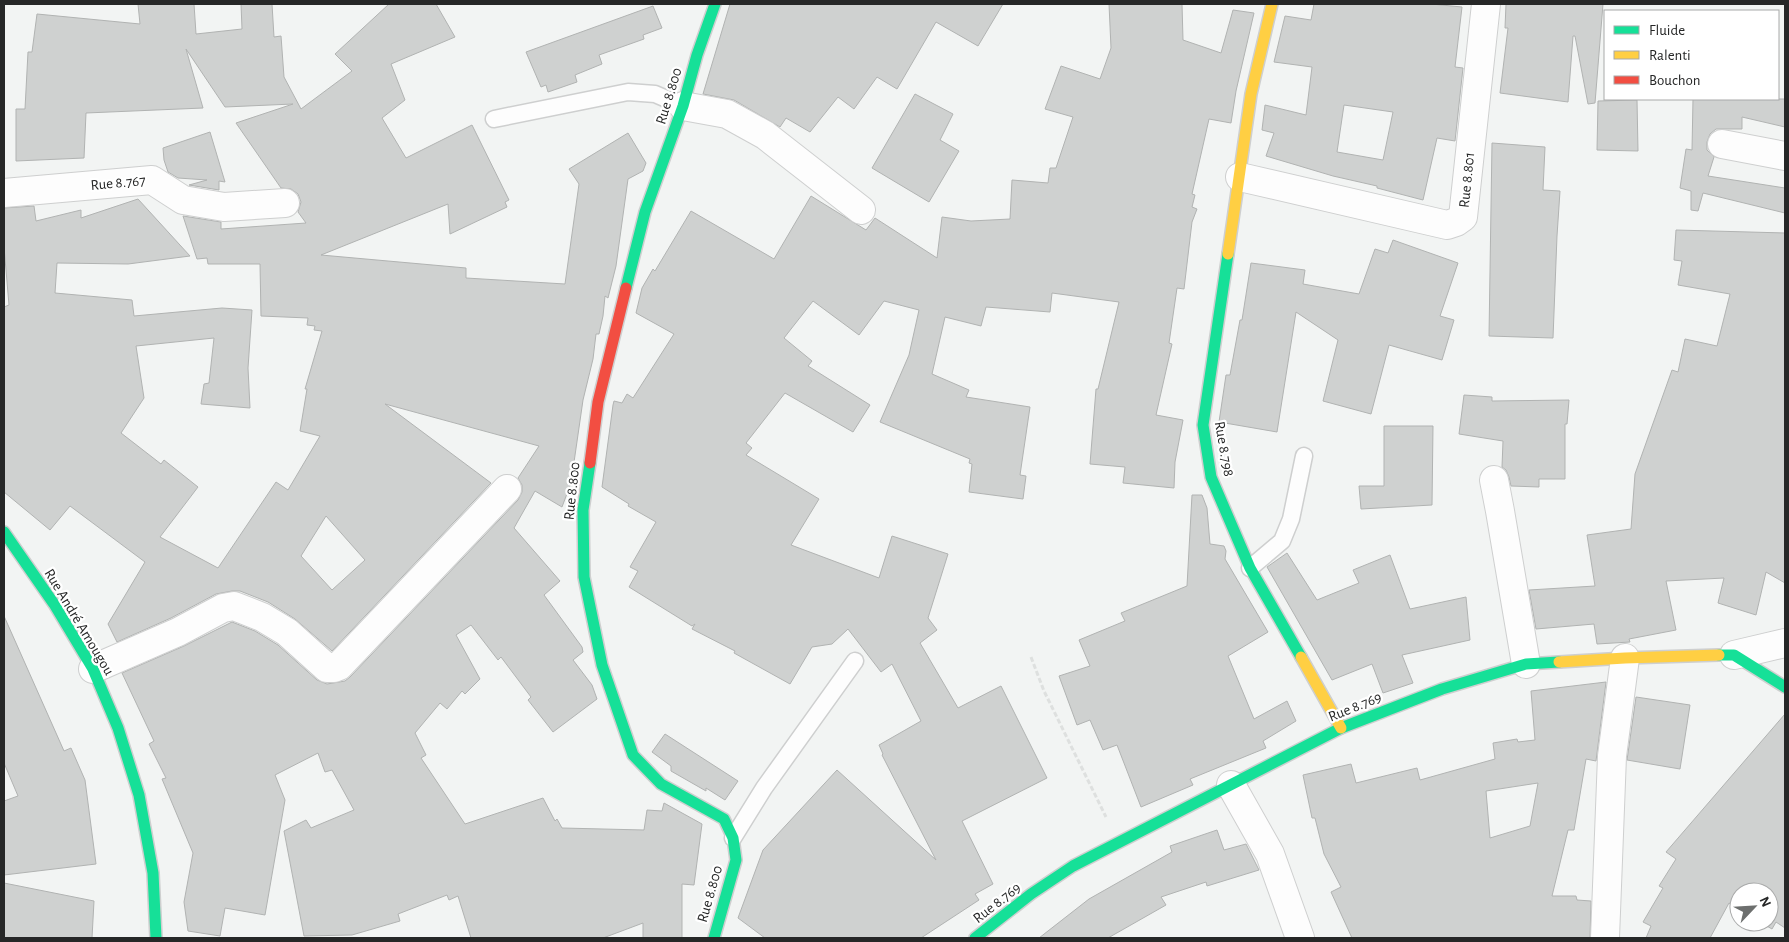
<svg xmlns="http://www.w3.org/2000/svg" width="1789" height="942" font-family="'Alegreya Sans',sans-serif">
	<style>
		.building { fill: #cfd1d0; stroke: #b1b3b2; fill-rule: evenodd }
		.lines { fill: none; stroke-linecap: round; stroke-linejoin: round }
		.lane-casing { stroke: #cecfcf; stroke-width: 19 }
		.street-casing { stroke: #cecfcf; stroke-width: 30 }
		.fast-casing { stroke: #cecfcf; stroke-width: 14 }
		.slow-casing { stroke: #cecfcf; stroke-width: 14 }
		.jam-casing { stroke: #cecfcf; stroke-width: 14 }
		.path { stroke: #dee0df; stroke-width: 3; stroke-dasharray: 5 2.5; stroke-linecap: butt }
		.lane { stroke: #fdfdfd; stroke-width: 16 }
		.street { stroke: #fdfdfd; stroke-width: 28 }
		.fast { stroke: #16e098; stroke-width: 11 }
		.slow { stroke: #ffcf43; stroke-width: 11 }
		.jam { stroke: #f24e42; stroke-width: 11 }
		.labels { text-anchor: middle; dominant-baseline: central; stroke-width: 4.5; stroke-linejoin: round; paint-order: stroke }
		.street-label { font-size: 15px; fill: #262727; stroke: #fff }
	</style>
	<rect width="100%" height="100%" fill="#f2f4f3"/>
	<g class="building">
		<path d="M138 4H194L196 34 242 29 241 4H272L274 37 281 36 284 77 301 109 352 71 335 54 389 4H436L455 37 391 64 405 100 382 118 406 158 472 125 509 200 505 202 507 207 450 234 448 204 321 255 466 268V278L565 284 579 184 569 169 628 133 646 163 643 171 628 179 616 266 608 298 605 296 603 316 599 334H596L593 359 583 400 571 483 562 507 535 491 514 528 560 581 544 595 582 647 583 652 573 660 592 685 597 699 553 732 528 700 531 697 501 657 498 660 471 625 456 635 480 679 465 694 462 691 447 709 440 703 415 733 426 755 421 758 465 824 543 798 555 821 557 819 562 828 644 830 647 810 662 811 664 803 702 824 694 885 682 884V938H643V923L603 938H471L458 896 449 900 447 895 398 914 400 921 352 935 304 936 284 831 306 820 311 828 354 810 332 770 325 772 318 753 275 775 285 800 265 915 225 908 220 936 188 931 184 902 193 853 162 779 166 778 149 744 154 741 122 673 184 646 232 622 255 631 278 645 317 680 327 684 345 681 350 677 518 500 522 492V485L518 478 539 446 385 404 491 483 332 651 295 619 268 602 240 591H232L216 594 171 618 117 642 108 624 145 562 70 506 50 530 4 492V307L9 305 4 247V208L34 206 36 221 81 210V218L138 199 190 256 128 264 57 263 55 293 132 300 134 316 222 308 252 310 248 368 250 408 201 404 204 384 209 383 214 338 136 346 144 398 121 433 161 464 164 460 198 487 160 537 218 568 276 482 288 490 320 436 300 431 307 389H305L322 331 314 330 315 326 307 325 308 318 261 316 260 264H208L207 258 197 259 183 216 221 222V229L306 223 298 212 301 202 298 194 291 189 281 188 236 123 293 104 225 107 186 49 203 108 86 113 84 158 16 161V109H25L28 52H32L37 14 140 24ZM326 516 365 560 332 590 301 556Z"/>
		<polygon points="730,4 1003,4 978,46 936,22 897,89 877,77 854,109 838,97 810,132 786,118 780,127 734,100 703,94"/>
		<polygon points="1109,4 1182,4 1183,40 1221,53 1233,10 1254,13 1236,91 1231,123 1209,119 1192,194 1195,195 1192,207 1197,209 1192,222 1184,289 1177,288 1169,343 1172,344 1156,415 1183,420 1175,462 1174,488 1123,483 1125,467 1090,464 1096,389 1098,389 1119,302 1052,293 1050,312 986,307 981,326 945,317 932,374 969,390 966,397 1030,407 1020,475 1026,476 1023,499 969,492 972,464 969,463 970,459 880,422 909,355 919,310 884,301 859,335 813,301 784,338 812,361 808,366 870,405 853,432 785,393 746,443 752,448 746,455 819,499 791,545 879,578 892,536 948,554 928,618 937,630 920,643 958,708 1001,686 1047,778 962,821 993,884 975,894 979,900 921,938 765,938 738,918 763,850 837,770 936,860 882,755 883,754 879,745 921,721 892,664 881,672 848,629 832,644 812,647 790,684 734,653 735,651 692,629 695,624 692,626 629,587 638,571 630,567 656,522 628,506 629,504 602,487 613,405 614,401 622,403 627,394 633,398 674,334 636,313 642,288 653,269 655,271 691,211 774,259 811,196 866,230 875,218 937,258 942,217 971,221 1010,219 1012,180 1048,183 1050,168 1056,168 1073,117 1045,109 1061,66 1100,79 1111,48"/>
		<path d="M1314 4H1431L1462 7 1455 67 1463 68 1455 141 1437 138 1423 200 1377 188V186L1333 176 1266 156 1274 133 1262 130 1265 105 1306 115 1312 67 1274 62 1285 16 1311 20ZM1344 105 1393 112 1383 160 1337 152Z"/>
		<polygon points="1506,4 1603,4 1595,103 1588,104 1575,36 1573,36 1568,102 1500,93 1508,28 1505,28"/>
		<polygon points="653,6 662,28 643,35 644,39 599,55 602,64 575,75 577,82 548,92 546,85 541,87 526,52"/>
		<polygon points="915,94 953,114 940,140 959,151 929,202 872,168"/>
		<polygon points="1693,99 1785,99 1785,127 1742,117 1742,129 1716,129 1710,134 1707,142 1707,150 1714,157 1708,176 1785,188 1785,213 1703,193 1698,211 1691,210 1691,191 1680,188 1686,149 1692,150"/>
		<polygon points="1637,100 1638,151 1597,150 1598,101"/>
		<polygon points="210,132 225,182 219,181 219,190 189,185 207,180 178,178 168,172 164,160 163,148"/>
		<polygon points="1492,143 1545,147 1543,190 1560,191 1557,236 1553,338 1489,336"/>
		<polygon points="1676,230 1785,233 1785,583 1766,572 1756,615 1718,603 1724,578 1666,581 1676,630 1629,639 1630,642 1597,644 1594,624 1536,629 1529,590 1595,586 1587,535 1631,529 1635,474 1672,370 1678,372 1685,339 1717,346 1730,294 1678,285 1682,261 1674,260"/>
		<polygon points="1393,240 1458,263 1440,316 1454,320 1442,360 1389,345 1371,414 1323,401 1338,340 1296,312 1277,432 1219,422 1226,375 1230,375 1240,320 1242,320 1251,263 1305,270 1303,284 1359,294 1375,249 1388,253"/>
		<polygon points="1464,395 1492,397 1492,401 1569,400 1567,424 1565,424 1565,479 1539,479 1539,487 1511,486 1509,477 1506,470 1502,467 1503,441 1459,434"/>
		<polygon points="1384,426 1433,426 1432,505 1361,509 1359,486 1384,486"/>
		<polygon points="1192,495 1202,495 1207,508 1210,544 1224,546 1226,551 1225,559 1268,632 1228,656 1254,719 1287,701 1296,721 1263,741 1266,748 1190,779 1193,785 1141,807 1117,745 1103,750 1090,720 1077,725 1059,676 1090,666 1079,640 1125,621 1121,613 1187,586"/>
		<polygon points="1287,553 1317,600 1359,583 1353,570 1390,555 1410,609 1466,597 1470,640 1402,655 1413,683 1383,693 1372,664 1332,680 1267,567"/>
		<polygon points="4,616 64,751 71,748 85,780 96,864 4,875 4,801 18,796 4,763"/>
		<path d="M1606 682 1596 761 1586 759 1574 830H1568L1552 896H1576L1577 900 1591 901 1590 938H1352L1331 892 1341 887 1324 854 1315 818H1312L1303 775 1351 764 1356 783 1417 768 1420 780 1495 759 1493 743 1517 739 1518 742 1535 740 1531 691ZM1538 783 1530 826 1490 838 1486 791Z"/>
		<polygon points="1636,697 1690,705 1680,769 1627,760"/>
		<polygon points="1785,714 1785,928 1776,922 1772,929 1760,922 1769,922 1769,892 1739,892 1739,909 1729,903 1710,938 1646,938 1651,926 1643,922 1663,888 1659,886 1676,859 1666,852"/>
		<polygon points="665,734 738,781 725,800 706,788 706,791 671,771 671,766 652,752"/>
		<polygon points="1217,830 1224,850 1246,844 1259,870 1207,886 1206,882 1161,897 1166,905 1108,938 1039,938 1089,899 1172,852 1170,846"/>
		<polygon points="4,883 94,901 92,938 4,938"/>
	</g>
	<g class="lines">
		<defs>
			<g id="lane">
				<polyline points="494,119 628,92 655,94 683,106"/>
				<polyline points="1250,568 1282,541 1291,519 1304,456"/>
				<polyline points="733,838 764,788 855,661"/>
			</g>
			<g id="street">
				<polyline points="683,106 727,114 765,135 861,210"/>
				<polyline points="1722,144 1785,156"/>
				<polyline points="1240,177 1447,225 1456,222 1463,217 1486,4"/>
				<polyline points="4,193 152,180 183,200 224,207 285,203"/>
				<polyline points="1494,480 1500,511 1526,664"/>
				<polyline points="1734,655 1785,643"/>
				<polyline points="93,669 178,632 223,608 234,606 262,617 287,632 327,668 334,668 339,666 507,489"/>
				<polyline points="1231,785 1270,854 1300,938"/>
				<polyline points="1605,938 1612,756 1625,658"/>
			</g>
			<g id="fast">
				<polyline points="1228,254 1203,425 1211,477 1250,568 1301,657"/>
				<polyline points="626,288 645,212 683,106 697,55 715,4"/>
				<polyline points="590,463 583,510 584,577 602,665 633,755 661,784 724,819 733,838 736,860 714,938"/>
				<polyline points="4,532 54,604 93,669 118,728 139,795 153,873 156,938"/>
				<polyline points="1719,655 1734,655 1785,687"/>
				<polyline points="975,938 1031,894 1073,866 1341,728 1442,689 1526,664 1559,662"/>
			</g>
			<g id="slow">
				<polyline points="1228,254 1251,94 1272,4"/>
				<polyline points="1301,657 1341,728"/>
				<polyline points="1559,662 1625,658 1719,655"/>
			</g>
			<polyline id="jam" points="590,463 598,402 626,288"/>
		</defs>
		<use href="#lane" class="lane-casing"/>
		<use href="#street" class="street-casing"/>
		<use href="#fast" class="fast-casing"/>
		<use href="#slow" class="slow-casing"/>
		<use href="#jam" class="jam-casing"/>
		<polyline class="path" points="1031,657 1044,691 1106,817"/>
		<use href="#lane" class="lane"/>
		<use href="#street" class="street"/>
		<use href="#fast" class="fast"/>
		<use href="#slow" class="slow"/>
		<use href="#jam" class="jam"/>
	</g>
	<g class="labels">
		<g class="street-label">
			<text transform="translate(669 96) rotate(-73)">Rue 8.800</text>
			<text transform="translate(1467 180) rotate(-84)">Rue 8.801</text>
			<text transform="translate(118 183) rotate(-5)">Rue 8.767</text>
			<text transform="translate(1224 449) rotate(80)">Rue 8.798</text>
			<text transform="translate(572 491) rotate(-84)">Rue 8.800</text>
			<text transform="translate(79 622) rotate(59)">Rue André Amougou</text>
			<text transform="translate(1355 707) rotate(-22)">Rue 8.769</text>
			<text transform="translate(710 894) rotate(-74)">Rue 8.800</text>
			<text transform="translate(997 903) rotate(-38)">Rue 8.769</text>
		</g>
	</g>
	<rect width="1789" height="942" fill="none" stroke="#262727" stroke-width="10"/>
	<rect x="1604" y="10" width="175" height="90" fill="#ffffff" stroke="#a8a9a9"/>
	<rect x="1614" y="26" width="25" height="8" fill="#16e098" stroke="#a8a9a9"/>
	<text x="1649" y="35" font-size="15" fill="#262727">Fluide</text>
	<rect x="1614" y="51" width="25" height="8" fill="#ffcf43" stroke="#a8a9a9"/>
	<text x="1649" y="60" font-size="15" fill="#262727">Ralenti</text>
	<rect x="1614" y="76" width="25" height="8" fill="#f24e42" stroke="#a8a9a9"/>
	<text x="1649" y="85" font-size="15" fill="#262727">Bouchon</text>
	<g transform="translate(1754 907) rotate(65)"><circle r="24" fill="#ffffff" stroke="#a8a9a9"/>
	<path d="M0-4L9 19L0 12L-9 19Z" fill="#6d6f6e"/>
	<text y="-8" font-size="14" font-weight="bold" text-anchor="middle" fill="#262727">N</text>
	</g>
</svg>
